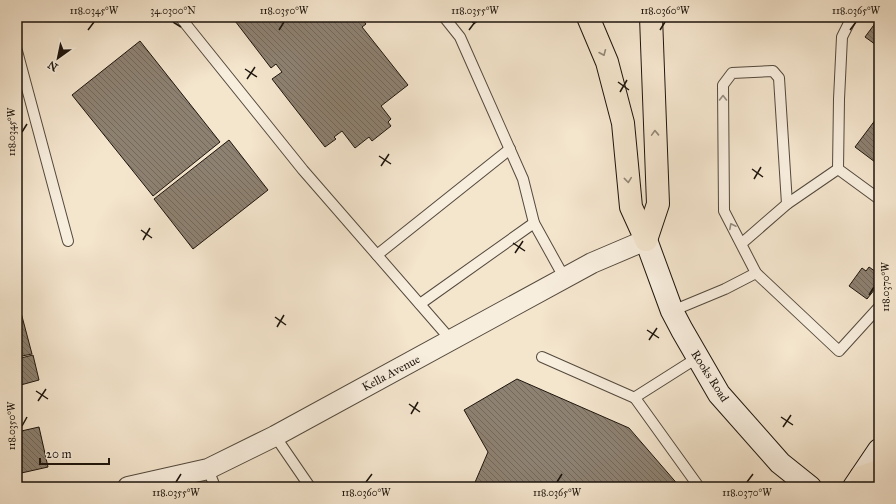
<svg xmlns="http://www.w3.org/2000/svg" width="896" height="504" font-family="'IM FELL Great Primer',serif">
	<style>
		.building { fill: url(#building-back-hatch); stroke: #1d150d }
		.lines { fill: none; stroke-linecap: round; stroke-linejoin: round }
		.lane-casing { stroke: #53493d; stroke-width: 12 }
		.street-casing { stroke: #53493d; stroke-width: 22 }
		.secondary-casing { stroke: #1d150d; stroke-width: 24 }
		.highway-casing { stroke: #1d150d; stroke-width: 24 }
		.lane { stroke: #f8eede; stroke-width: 10 }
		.street { stroke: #f8eede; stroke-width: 20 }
		.secondary { stroke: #f8eede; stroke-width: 22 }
		.highway { stroke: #f4e5cd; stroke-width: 22 }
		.oneway { stroke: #938777 }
		.oneway2 { stroke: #958c80 }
		.ticks { fill: none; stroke: #1d150d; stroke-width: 1.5 }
		.labels { text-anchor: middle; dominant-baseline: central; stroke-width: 4; stroke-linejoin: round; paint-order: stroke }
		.street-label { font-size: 12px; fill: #1d150d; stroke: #f8eede }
		.neatline { fill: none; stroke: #1d150d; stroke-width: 1.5 }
		.ticks-label { font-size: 10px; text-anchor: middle; fill: #1d150d }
	</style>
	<defs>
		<pattern id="building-back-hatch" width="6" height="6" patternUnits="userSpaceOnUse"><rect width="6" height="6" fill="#8d8171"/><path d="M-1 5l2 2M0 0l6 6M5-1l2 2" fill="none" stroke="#73685b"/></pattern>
	</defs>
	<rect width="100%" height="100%" fill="#f4e5cd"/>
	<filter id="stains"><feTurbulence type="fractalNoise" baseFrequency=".005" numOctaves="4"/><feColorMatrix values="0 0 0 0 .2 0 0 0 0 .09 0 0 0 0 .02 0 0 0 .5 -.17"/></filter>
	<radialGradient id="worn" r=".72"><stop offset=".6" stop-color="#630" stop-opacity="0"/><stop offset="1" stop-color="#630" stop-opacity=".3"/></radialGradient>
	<g class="building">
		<polygon points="232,17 360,17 366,24 362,27 408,85 381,106 391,119 388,122 391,126 372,141 369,137 355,148 342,131 334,137 336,139 325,147 272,79 282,72 276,64 271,68"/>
		<polygon points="468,17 483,17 474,24"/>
		<polygon points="879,18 879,47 865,37"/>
		<polygon points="140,41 220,142 153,196 72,95"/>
		<polygon points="879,115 879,165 855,147"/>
		<polygon points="229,140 268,190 193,249 154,199"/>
		<polygon points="869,267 879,274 879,284 867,299 849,286 862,268 866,271"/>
		<polygon points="17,305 19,305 32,354 17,357 17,347 20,347 17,334"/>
		<polygon points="33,355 39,380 17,386 17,359"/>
		<polygon points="517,379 629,428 680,487 473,487 488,452 464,410"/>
		<polygon points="39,427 48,467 17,474 17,432"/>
	</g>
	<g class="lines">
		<defs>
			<g id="lane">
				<polyline points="180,17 303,170 451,340"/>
				<polyline points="444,17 460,37 523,179 534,223 565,279"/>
				<polyline points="17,51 68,241"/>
				<polyline points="838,169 839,99 842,37 852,17"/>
				<polyline points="787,204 838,169 879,199"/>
				<polyline points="741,244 787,204 779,78 773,71 732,73 723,85 724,211 756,273 839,351 879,307"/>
				<polyline points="377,255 510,149"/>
				<polyline points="420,304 534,223"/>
				<polyline points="672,311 725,289 756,273"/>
				<polyline points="542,357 635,398"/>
				<polyline points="697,358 637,396 635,398 699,487"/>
				<polyline points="275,436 310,487"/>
				<polyline points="208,469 215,487"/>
			</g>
			<polyline id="street" points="128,487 208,469 275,436 592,263 646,240"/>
			<g id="secondary">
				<polyline points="646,240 672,311 682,330 719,394 780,463 810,487"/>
				<polyline points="854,487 879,450"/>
			</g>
			<g id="highway">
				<polyline points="588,17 607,62 623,123 631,207 646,240"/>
				<polyline points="646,240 658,204 651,17"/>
				<polyline points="861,477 879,471"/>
			</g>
		</defs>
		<use href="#lane" class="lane-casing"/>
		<use href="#street" class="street-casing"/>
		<use href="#secondary" class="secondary-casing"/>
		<use href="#highway" class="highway-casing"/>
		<use href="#lane" class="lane"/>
		<use href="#street" class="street"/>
		<use href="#secondary" class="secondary"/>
		<use href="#highway" class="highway"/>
	</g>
	<defs><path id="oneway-chevron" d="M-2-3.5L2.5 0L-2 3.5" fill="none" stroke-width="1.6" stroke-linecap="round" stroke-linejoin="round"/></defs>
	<g class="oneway">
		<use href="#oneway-chevron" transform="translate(603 53) rotate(67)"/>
		<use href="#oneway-chevron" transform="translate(655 133) rotate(-92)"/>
		<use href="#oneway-chevron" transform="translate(628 180) rotate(84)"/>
	</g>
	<g class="oneway2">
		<use href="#oneway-chevron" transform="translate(723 98) rotate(-90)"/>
		<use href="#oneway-chevron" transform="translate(732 226) rotate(-117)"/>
	</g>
	<path class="ticks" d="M173 22 181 27M88 30 94 22M279 30 284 22M469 30 475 22M660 30 665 22M850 30 856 22M245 69 257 77M247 79 255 67M618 82 629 90M620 92 627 80M22 132 27 124M379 156 391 164M381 166 389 154M752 169 763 177M754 179 761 167M141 230 152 238M143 240 150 228M513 243 525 251M515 253 523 241M869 295 874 287M275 317 286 325M277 327 284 315M647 330 659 338M649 340 657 328M36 391 48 399M38 401 46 389M409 404 420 412M411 414 418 402M781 417 793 425M22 426 27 417M783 427 791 415M176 482 181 474M366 482 372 474M557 482 562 474M747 482 753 474"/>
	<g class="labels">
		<g class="street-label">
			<text transform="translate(391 373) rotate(-28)">Kella Avenue</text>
			<text transform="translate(710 376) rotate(57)">Rooks Road</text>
		</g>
	</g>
	<rect width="896" height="504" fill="none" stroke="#f4e5cd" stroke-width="44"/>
	<g transform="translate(58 58) rotate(213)" stroke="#f8eede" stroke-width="3" paint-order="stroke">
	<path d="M0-3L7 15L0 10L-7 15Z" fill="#1d150d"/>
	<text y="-6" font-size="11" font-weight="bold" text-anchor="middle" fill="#1d150d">N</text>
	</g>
	<path d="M40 458v6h69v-6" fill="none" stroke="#1d150d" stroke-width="2"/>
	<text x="46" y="458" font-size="12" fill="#1d150d" stroke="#f8eede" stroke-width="3" paint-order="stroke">20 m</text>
	<rect x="22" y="22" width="852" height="460" class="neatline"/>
	<g class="ticks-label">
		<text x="94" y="14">118.0345°W</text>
		<text x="173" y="14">34.0300°N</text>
		<text x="284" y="14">118.0350°W</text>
		<text x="475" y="14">118.0355°W</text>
		<text x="665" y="14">118.0360°W</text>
		<text x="856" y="14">118.0365°W</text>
		<text transform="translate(11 132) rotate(-90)" y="4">118.0345°W</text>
		<text transform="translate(885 287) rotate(-90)" y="4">118.0370°W</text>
		<text transform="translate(11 426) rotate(-90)" y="4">118.0350°W</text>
		<text x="176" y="496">118.0355°W</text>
		<text x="366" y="496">118.0360°W</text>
		<text x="557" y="496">118.0365°W</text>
		<text x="747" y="496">118.0370°W</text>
	</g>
	<rect width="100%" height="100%" filter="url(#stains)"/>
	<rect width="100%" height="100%" fill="url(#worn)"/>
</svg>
